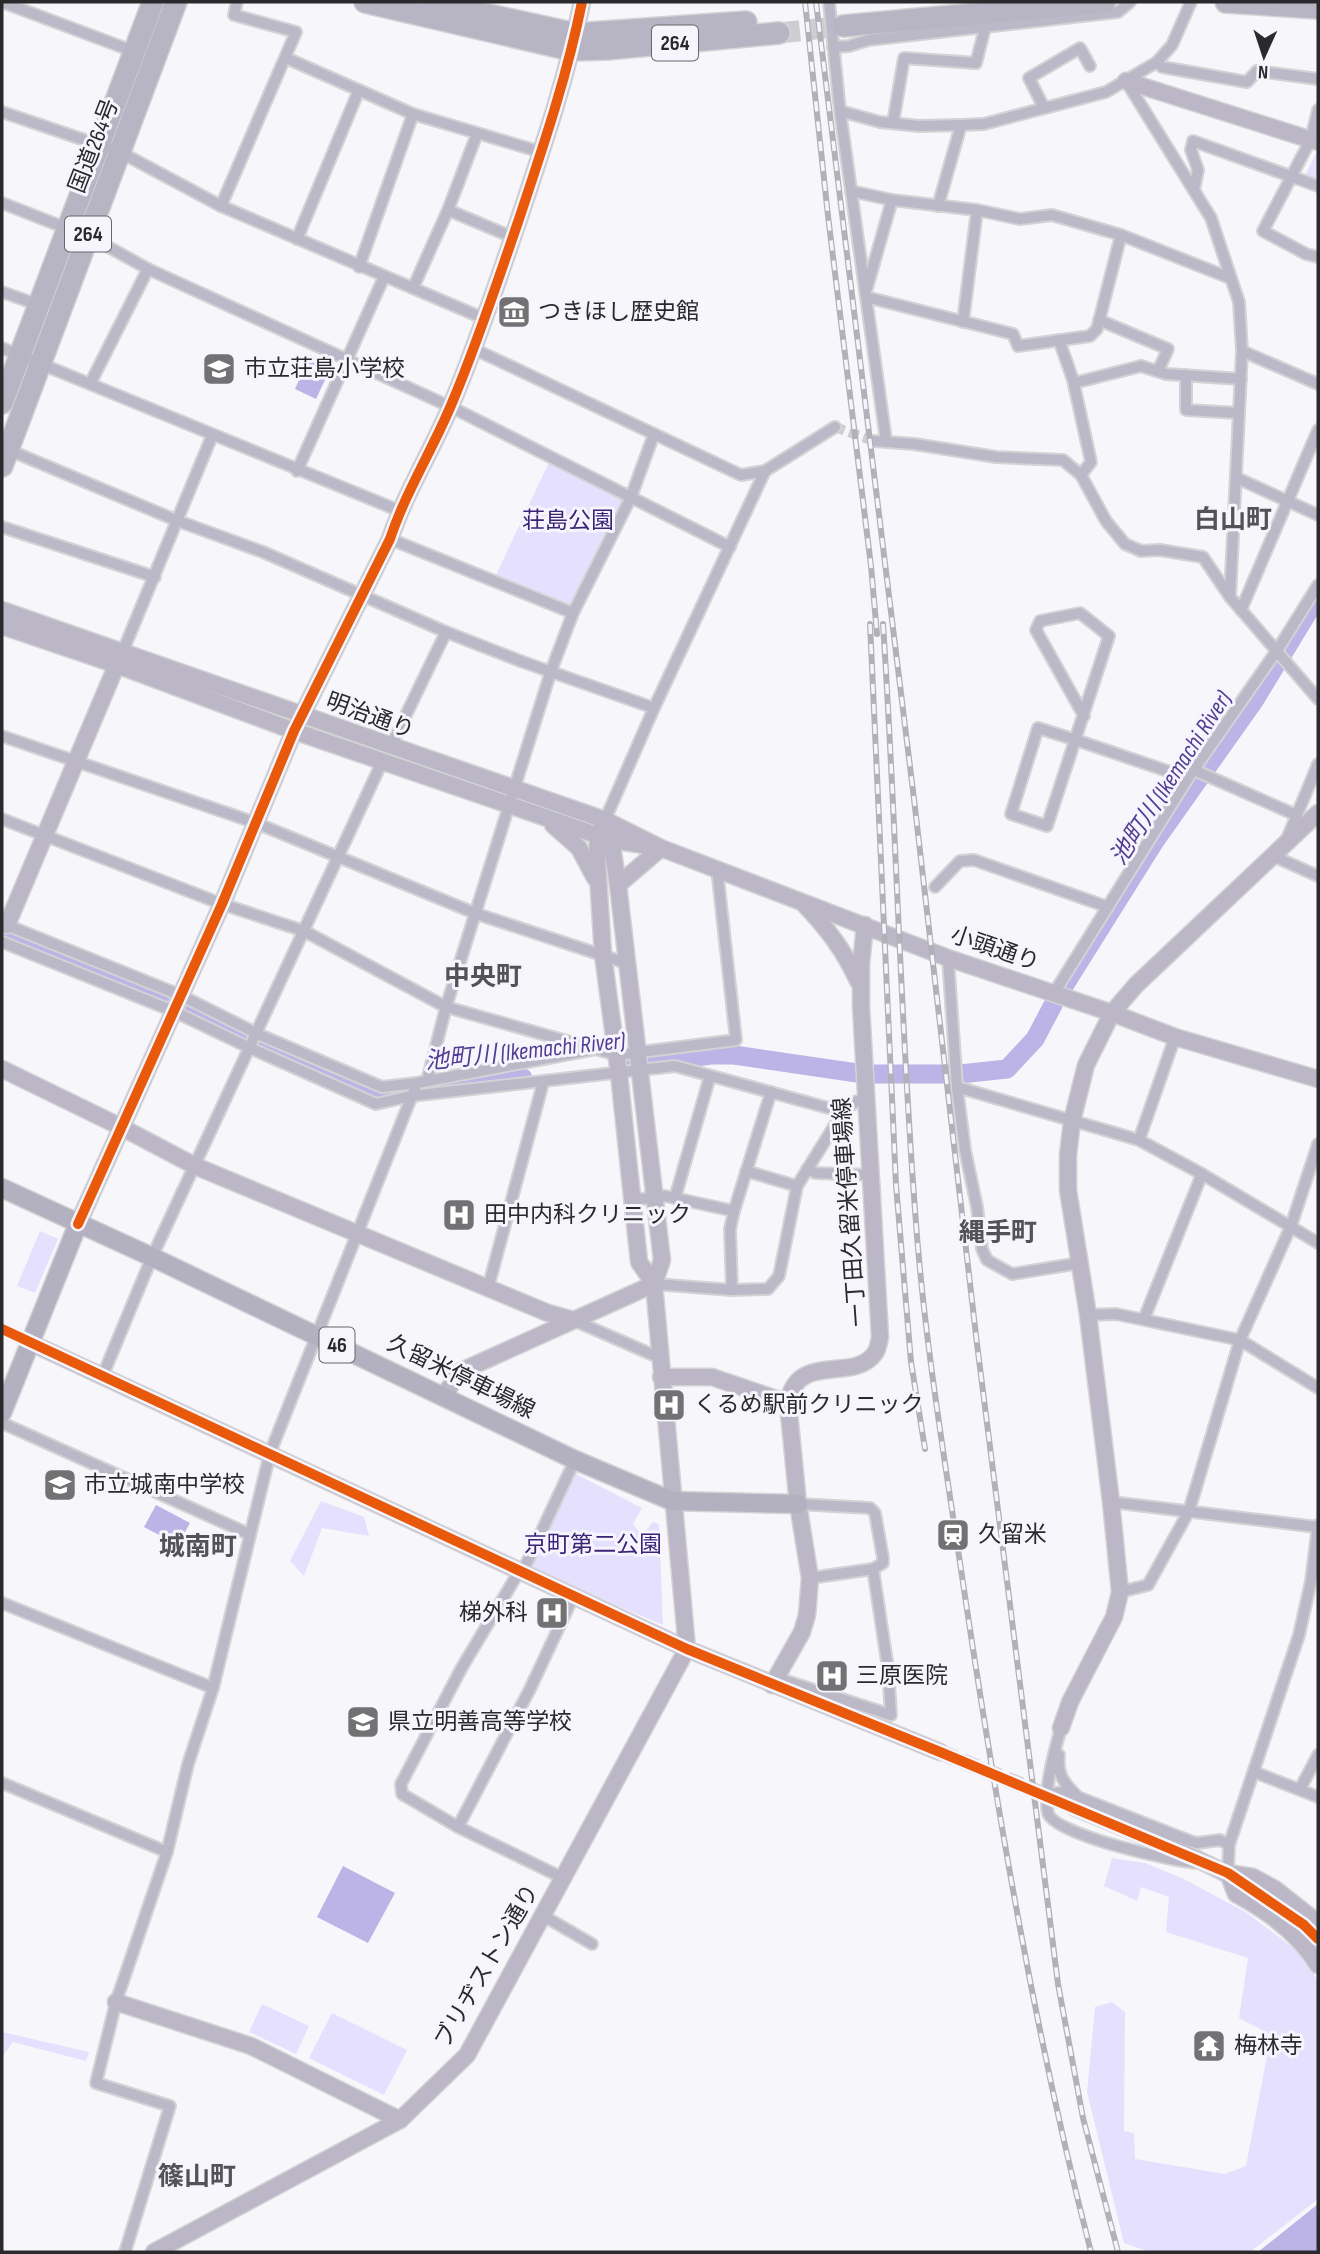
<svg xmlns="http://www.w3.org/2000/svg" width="1320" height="2254" font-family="'Sofia Sans Condensed','Noto Sans JP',sans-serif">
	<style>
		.green { fill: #e4e0fd }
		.water { fill: #bcb4e7 }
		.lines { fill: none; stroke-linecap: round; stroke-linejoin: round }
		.river { stroke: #bcb4e7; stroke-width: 19 }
		.street-tunnel { stroke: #ceced2; stroke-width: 10; stroke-dasharray: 10 5; stroke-linecap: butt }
		.secondary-tunnel { stroke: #ceced2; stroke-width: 16; stroke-dasharray: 16 8; stroke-linecap: butt }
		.highway-tunnel { stroke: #ceced2; stroke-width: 21; stroke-dasharray: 21 10; stroke-linecap: butt }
		.street-casing { stroke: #d3d3d5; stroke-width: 14 }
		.secondary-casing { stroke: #d3d3d5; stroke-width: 19 }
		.primary-casing { stroke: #d3d3d5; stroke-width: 21 }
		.highway-casing { stroke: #d3d3d5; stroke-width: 24 }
		.street { stroke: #bbb9c7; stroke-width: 10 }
		.secondary { stroke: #bbb7c6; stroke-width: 16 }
		.primary { stroke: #b3b0c0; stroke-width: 18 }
		.highway { stroke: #b7b4c3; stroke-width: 21 }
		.rail-casing { stroke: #b2b1ba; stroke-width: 6 }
		.rail { stroke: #f6f5fd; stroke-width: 3.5; stroke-dasharray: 10; stroke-linecap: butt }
		.cycleway-casing { stroke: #f6f5fd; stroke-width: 15 }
		.cycleway { stroke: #e8590c; stroke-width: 10 }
		.labels { text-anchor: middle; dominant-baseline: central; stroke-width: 6; stroke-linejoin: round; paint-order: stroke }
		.shield { fill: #f6f5fd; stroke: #67676b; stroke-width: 2 }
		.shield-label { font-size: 21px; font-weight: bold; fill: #2a2a2d }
		.street-label { font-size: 23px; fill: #2a2a2d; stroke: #f6f5fd }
		.poi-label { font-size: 23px; fill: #2a2a2d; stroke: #f6f5fd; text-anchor: start }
		.park-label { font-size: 23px; fill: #3b2375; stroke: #f6f5fd }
		.water-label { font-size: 24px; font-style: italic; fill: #513d91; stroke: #f6f5fd }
		.quarter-label { font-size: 26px; font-weight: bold; fill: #535259; stroke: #f6f5fd }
	</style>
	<rect width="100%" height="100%" fill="#f7f7fb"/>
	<g class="green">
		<polygon points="1318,149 1318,179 1304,178"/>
		<polygon points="550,460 626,499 573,606 496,575"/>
		<polygon points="40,1231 58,1239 35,1293 17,1286"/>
		<polygon points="572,1472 642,1508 633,1524 642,1535 653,1522 659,1524 663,1625 530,1569"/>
		<polygon points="321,1501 364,1517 369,1536 322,1528 304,1576 290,1561"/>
		<polygon points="1112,1858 1145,1863 1184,1879 1247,1913 1303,1955 1318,1981 1318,2199 1250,2252 1150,2252 1124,2243 1087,2092 1095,2007 1112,2002 1125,2012 1124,2131 1134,2133 1135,2159 1225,2174 1246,2166 1271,2035 1239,2018 1248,1958 1166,1932 1169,1897 1141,1887 1137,1901 1104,1886"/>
		<polygon points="262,2004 309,2026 296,2054 249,2032"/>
		<polygon points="332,2013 407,2050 384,2095 309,2058"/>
		<polygon points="2,2032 89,2052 86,2061 13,2042 2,2057"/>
	</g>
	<g class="water">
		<polygon points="310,355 332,365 316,399 295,389"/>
		<polygon points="156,1505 190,1523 178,1545 144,1527"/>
		<polygon points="343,1866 395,1893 368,1943 317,1917"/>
		<polygon points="1318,2204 1318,2252 1258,2252"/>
	</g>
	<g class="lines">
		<g class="river">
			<polyline points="2,932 192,1011 372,1092 387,1093 523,1078"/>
			<polyline points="1064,986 1155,841 1254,701 1318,596"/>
			<polyline points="623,1067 711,1055 734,1055 864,1074 960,1074 1007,1069 1035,1039 1053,1005"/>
		</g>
		<polyline class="street-tunnel" points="835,427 874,441"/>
		<polyline class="secondary-tunnel" points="940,1752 1074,1807"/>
		<polyline class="highway-tunnel" points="779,33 843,26"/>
		<defs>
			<g id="street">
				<polyline points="2,2 138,53"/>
				<polyline points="829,2 840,111 886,440"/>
				<polyline points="833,47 849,46 868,40 1118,12 1130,2"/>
				<polyline points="286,58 413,114 541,152"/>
				<polyline points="1157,62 1162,67 1247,82 1257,71 1318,79"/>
				<polyline points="1126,81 1211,218 1239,302 1242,351 1230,597"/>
				<polyline points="1044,108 1029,78 1080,48 1090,66"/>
				<polyline points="1318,110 1311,139 1263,231 1306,254 1318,257"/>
				<polyline points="840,111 880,122 919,126 961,125 984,124 1106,92 1157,62 1172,45 1191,2"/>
				<polyline points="2,112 120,152 221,206 485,319"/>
				<polyline points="893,123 904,58 976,63 985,28"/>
				<polyline points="1194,190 1198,170 1191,150 1193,141 1318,186"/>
				<polyline points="851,191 892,200 977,210 1020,219 1052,215 1121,235 1230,278"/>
				<polyline points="2,203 71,230"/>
				<polyline points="221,206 296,32 234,15 237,2"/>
				<polyline points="938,206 961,125"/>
				<polyline points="448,210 512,237"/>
				<polyline points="87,235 148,269 451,407 730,547"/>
				<polyline points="297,239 359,90"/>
				<polyline points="359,267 413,114"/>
				<polyline points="413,288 448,210 477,134"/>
				<polyline points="867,288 892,200"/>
				<polyline points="2,292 39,305"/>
				<polyline points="866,297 1013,334 1018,346 1090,336 1097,329 1121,235"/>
				<polyline points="1099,320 1168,349 1158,371"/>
				<polyline points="963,322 977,210"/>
				<polyline points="1059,340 1073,380 1091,462 1081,475"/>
				<polyline points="2,348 400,511"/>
				<polyline points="474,349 741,475 765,471 835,427"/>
				<polyline points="1242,351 1318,384"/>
				<polyline points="1186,375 1186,410 1239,413"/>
				<polyline points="1074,383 1141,366 1166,374 1241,379"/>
				<polyline points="90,384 148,269"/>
				<polyline points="874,441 914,444 996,457 1063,460 1081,475 1106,521 1125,544 1141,551 1160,550 1203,557 1230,597 1318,699"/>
				<polyline points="4,448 178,521 263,552 446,632 523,662 654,708"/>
				<polyline points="297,471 384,277"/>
				<polyline points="1237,478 1318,515"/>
				<polyline points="2,527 155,577"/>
				<polyline points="390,539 573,613"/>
				<polyline points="1241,610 1318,430"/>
				<polyline points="123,651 212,436"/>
				<polyline points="1084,716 1036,630 1040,621 1080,613 1109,636 1047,826 1011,814 1038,728 1076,740 1188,778"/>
				<polyline points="2,736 256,823 477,914 626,963"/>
				<polyline points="391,746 446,632"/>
				<polyline points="1194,770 1296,815"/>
				<polyline points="2,819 222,904 304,931 446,1007 617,1055 736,1040 717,869"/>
				<polyline points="605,820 654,708 765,471"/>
				<polyline points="1286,841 1318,764"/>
				<polyline points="1273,856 1318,876"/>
				<polyline points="935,887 960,861 974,860 1108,907"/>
				<polyline points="4,924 180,995 260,1035 382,1087 417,1083 591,1050"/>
				<polyline points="2,942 173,1011 250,1048 376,1104 411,1096 675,1066 843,1112"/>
				<polyline points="948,958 957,1087 965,1150 977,1207 982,1249 987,1260 1012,1274 1080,1263"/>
				<polyline points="1054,993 1188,778 1278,649 1318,585"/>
				<polyline points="427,1081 446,1007 551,671 573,613 631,497 654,434"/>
				<polyline points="957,1087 1139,1140 1202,1174 1318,1243"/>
				<polyline points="1139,1140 1175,1037"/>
				<polyline points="807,1169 816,1173 871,1175"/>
				<polyline points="746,1171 797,1186"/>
				<polyline points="675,1198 710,1076"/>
				<polyline points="633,1200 665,1196 734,1211"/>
				<polyline points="654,1284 732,1290 768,1289 779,1276 797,1186 843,1112 855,1102 865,1098"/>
				<polyline points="488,1288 543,1083"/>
				<polyline points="732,1290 730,1229 734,1211 771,1092"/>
				<polyline points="1088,1315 1116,1314 1240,1340 1318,1388"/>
				<polyline points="1144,1319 1202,1174"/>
				<polyline points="573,1320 660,1358"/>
				<polyline points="2,1329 29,1342"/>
				<polyline points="103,1375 152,1257 383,760"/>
				<polyline points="2,1423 249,1534"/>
				<polyline points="1111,1502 1317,1527"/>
				<polyline points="798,1504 870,1508 875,1513 883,1558 883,1563 873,1569 810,1578"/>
				<polyline points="520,1570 461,1669 401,1784 402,1794 458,1827 563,1878"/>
				<polyline points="523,1571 575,1460"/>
				<polyline points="1120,1592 1148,1585 1189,1511 1240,1340 1291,1226 1318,1144"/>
				<polyline points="2,1603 213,1688"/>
				<polyline points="777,1678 891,1715 888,1668 873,1569"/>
				<path d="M1061 1728C1055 1749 1043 1791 1048 1813 1054 1835 1175 1862 1199 1863"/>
				<path d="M1059 1755C1057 1774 1063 1782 1076 1795"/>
				<polyline points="1254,1772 1318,1797"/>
				<polyline points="2,1783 167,1852"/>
				<polyline points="1300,1789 1318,1755"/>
				<polyline points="1048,1801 1055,1793 1065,1792 1190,1841 1197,1843 1220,1840 1229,1845"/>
				<polyline points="458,1827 530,1689 574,1595"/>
				<polyline points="1228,1873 1229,1845 1299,1635 1311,1581 1318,1525"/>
				<polyline points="542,1915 592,1944"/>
				<polyline points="125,2252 170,2106 96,2083 116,2002 167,1852 188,1764 213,1688 270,1453 417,1083"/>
			</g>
			<g id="secondary">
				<polyline points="1126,81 1318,142"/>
				<polyline points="2,610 605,820 661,848 948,958 1112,1013 1175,1037 1318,1079"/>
				<polyline points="2,626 117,665 294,731 611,840 644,845"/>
				<polyline points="605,820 611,840 618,885 662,1260 654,1284 687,1649"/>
				<polyline points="553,825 579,848 595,878"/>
				<polyline points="602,829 598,836 597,859 603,955 619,1074 639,1262 654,1284"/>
				<polyline points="618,885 661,848"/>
				<path d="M803 903C826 927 844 950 858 981"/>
				<polyline points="7,925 120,657"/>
				<polyline points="2,1069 121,1127 195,1166 548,1313 573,1320"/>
				<path d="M78 1224 222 904 294 731 390 539C406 491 433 449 452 403 477 344 497 283 518 222 542 150 567 77 582 2"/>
				<polyline points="29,1342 687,1649 940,1752"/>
				<polyline points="661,1377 712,1377 788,1403"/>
				<polyline points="444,1396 459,1372 654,1284"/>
				<path d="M772 1685 802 1632 807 1615 810 1578 798 1504 788 1403C797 1350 854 1384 875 1353 878 1349 879 1342 880 1337L861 1006V964L865 925"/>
				<polyline points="1061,1728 1070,1702 1114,1617 1120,1592 1111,1502 1088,1315 1068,1190 1068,1155 1072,1121 1086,1065 1112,1013 1136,985 1318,813"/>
				<path d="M1074 1807C1158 1843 1252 1873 1318 1939"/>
				<path d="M1318 1923 1275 1889 1253 1877 1228 1873 1236 1894C1268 1911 1299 1934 1318 1965"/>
				<polyline points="116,2002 251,2046 400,2120"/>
				<polyline points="154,2252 400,2120 467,2055 687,1649"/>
			</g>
			<g id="primary">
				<polyline points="2,1188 152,1257 575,1460 672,1501 798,1504"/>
				<polyline points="2,1413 78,1224"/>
			</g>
			<g id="highway">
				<polyline points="365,2 571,50 607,49 779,33"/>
				<polyline points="430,2 576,34 746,22"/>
				<polyline points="1226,2 1318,8"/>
				<polyline points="843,26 1105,2"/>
				<polyline points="2,403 153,2"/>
				<polyline points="2,466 176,2"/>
			</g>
		</defs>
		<use href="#street" class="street-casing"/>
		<use href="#secondary" class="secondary-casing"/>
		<use href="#primary" class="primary-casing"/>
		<use href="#highway" class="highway-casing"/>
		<use href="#street" class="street"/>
		<use href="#secondary" class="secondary"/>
		<use href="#primary" class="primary"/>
		<use href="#highway" class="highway"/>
		<defs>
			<g id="rail">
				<polyline points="805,2 828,216 871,566 877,634"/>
				<polyline points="816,2 914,799 977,1344 1058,1984 1083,2118 1118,2252"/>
				<polyline points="870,624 896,1185 911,1362 925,1449"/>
				<path d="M883 624C896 819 900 1015 915 1210 924 1342 947 1473 966 1603 999 1821 1036 2039 1091 2252"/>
			</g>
		</defs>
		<use href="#rail" class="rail-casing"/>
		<use href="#rail" class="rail"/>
		<defs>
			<g id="cycleway">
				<path d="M78 1224 222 904 294 731 390 539C406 491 433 449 452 403 477 344 497 283 518 222 542 150 567 77 582 2"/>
				<polyline points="2,1329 687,1649 940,1752 1228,1873 1304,1925 1318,1939"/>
			</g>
		</defs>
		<use href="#cycleway" class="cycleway-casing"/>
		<use href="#cycleway" class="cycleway"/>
	</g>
	<defs>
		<symbol id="museum-square" viewBox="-11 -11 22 22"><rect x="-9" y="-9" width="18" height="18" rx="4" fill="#727275" stroke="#f6f5fd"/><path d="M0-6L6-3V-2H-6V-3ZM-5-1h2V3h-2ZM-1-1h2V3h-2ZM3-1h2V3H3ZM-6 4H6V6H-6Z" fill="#fff"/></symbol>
		<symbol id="school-square" viewBox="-11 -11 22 22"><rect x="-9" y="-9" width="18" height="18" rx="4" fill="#727275" stroke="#f6f5fd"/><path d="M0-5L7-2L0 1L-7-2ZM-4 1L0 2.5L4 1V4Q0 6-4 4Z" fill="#fff"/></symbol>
		<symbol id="hospital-square" viewBox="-11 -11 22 22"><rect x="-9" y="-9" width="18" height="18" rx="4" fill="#727275" stroke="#f6f5fd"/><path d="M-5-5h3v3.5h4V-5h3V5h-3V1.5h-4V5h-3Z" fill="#fff"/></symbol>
		<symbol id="station-square" viewBox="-11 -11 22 22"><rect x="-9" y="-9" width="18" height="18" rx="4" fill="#727275" stroke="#f6f5fd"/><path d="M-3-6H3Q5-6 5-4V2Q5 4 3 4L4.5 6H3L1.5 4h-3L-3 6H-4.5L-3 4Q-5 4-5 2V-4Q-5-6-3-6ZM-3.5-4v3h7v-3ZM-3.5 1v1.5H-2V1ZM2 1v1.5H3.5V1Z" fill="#fff"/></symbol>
		<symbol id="temple-square" viewBox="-11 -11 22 22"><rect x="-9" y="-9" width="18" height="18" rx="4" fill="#727275" stroke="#f6f5fd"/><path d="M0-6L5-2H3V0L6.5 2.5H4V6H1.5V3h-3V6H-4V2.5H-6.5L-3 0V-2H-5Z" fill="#fff"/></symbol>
	</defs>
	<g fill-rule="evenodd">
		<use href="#museum-square" x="495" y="293" width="38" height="38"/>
		<use href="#school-square" x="200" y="350" width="38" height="38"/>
		<use href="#hospital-square" x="440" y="1196" width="38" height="38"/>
		<use href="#hospital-square" x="650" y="1386" width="38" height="38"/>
		<use href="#school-square" x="41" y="1466" width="38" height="38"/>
		<use href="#station-square" x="934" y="1516" width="38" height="38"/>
		<use href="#hospital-square" x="533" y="1594" width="38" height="38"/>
		<use href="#hospital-square" x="813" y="1657" width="38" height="38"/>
		<use href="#school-square" x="344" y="1703" width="38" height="38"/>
		<use href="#temple-square" x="1190" y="2027" width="38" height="38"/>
	</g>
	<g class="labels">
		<g class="shield">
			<rect x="652" y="25.5" width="46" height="35" rx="5"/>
			<rect x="65" y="216.5" width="46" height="35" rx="5"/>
			<rect x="319.5" y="1327.5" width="35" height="35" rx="5"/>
		</g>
		<g class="shield-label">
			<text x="675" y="43">264</text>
			<text x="88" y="234">264</text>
			<text x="337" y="1345">46</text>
		</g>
		<g class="street-label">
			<text transform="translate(94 146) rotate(-69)">国道264号</text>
			<text transform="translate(370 716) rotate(20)">明治通り</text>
			<text transform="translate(995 949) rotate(19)">小頭通り</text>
			<text transform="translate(850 1212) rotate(-94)">一丁田久留米停車場線</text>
			<text transform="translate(461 1377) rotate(26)">久留米停車場線</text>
			<text transform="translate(487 1966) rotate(-60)">ブリヂストン通り</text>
		</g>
		<g class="poi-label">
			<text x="538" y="312">つきほし歴史館</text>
			<text x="244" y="369">市立荘島小学校</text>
			<text x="484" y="1215">田中内科クリニック</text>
			<text x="694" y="1405">くるめ駅前クリニック</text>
			<text x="84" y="1485">市立城南中学校</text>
			<text x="978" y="1535">久留米</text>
			<text x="528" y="1613" text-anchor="end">梯外科</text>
			<text x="856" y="1676">三原医院</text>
			<text x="388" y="1722">県立明善高等学校</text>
			<text x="1234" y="2046">梅林寺</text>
		</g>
		<g class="park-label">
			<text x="568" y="521">荘島公園</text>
			<text x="593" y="1545">京町第二公園</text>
		</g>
		<g class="water-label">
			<text transform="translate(1171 778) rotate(-57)">池町川 (Ikemachi River)</text>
			<text transform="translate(525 1051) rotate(-6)">池町川 (Ikemachi River)</text>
		</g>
		<g class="quarter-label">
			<text x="1233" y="520">白山町</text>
			<text x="483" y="977">中央町</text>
			<text x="998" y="1233">縄手町</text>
			<text x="198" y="1547">城南町</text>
			<text x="197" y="2177">篠山町</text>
		</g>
	</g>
	<rect width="1320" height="2254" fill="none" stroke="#2a2a2d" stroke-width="7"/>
	<g transform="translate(1264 56) rotate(183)" stroke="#f6f5fd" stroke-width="5" paint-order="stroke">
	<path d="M0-5L12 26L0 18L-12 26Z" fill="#2a2a2d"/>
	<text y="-10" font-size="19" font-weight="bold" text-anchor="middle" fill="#2a2a2d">N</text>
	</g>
</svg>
